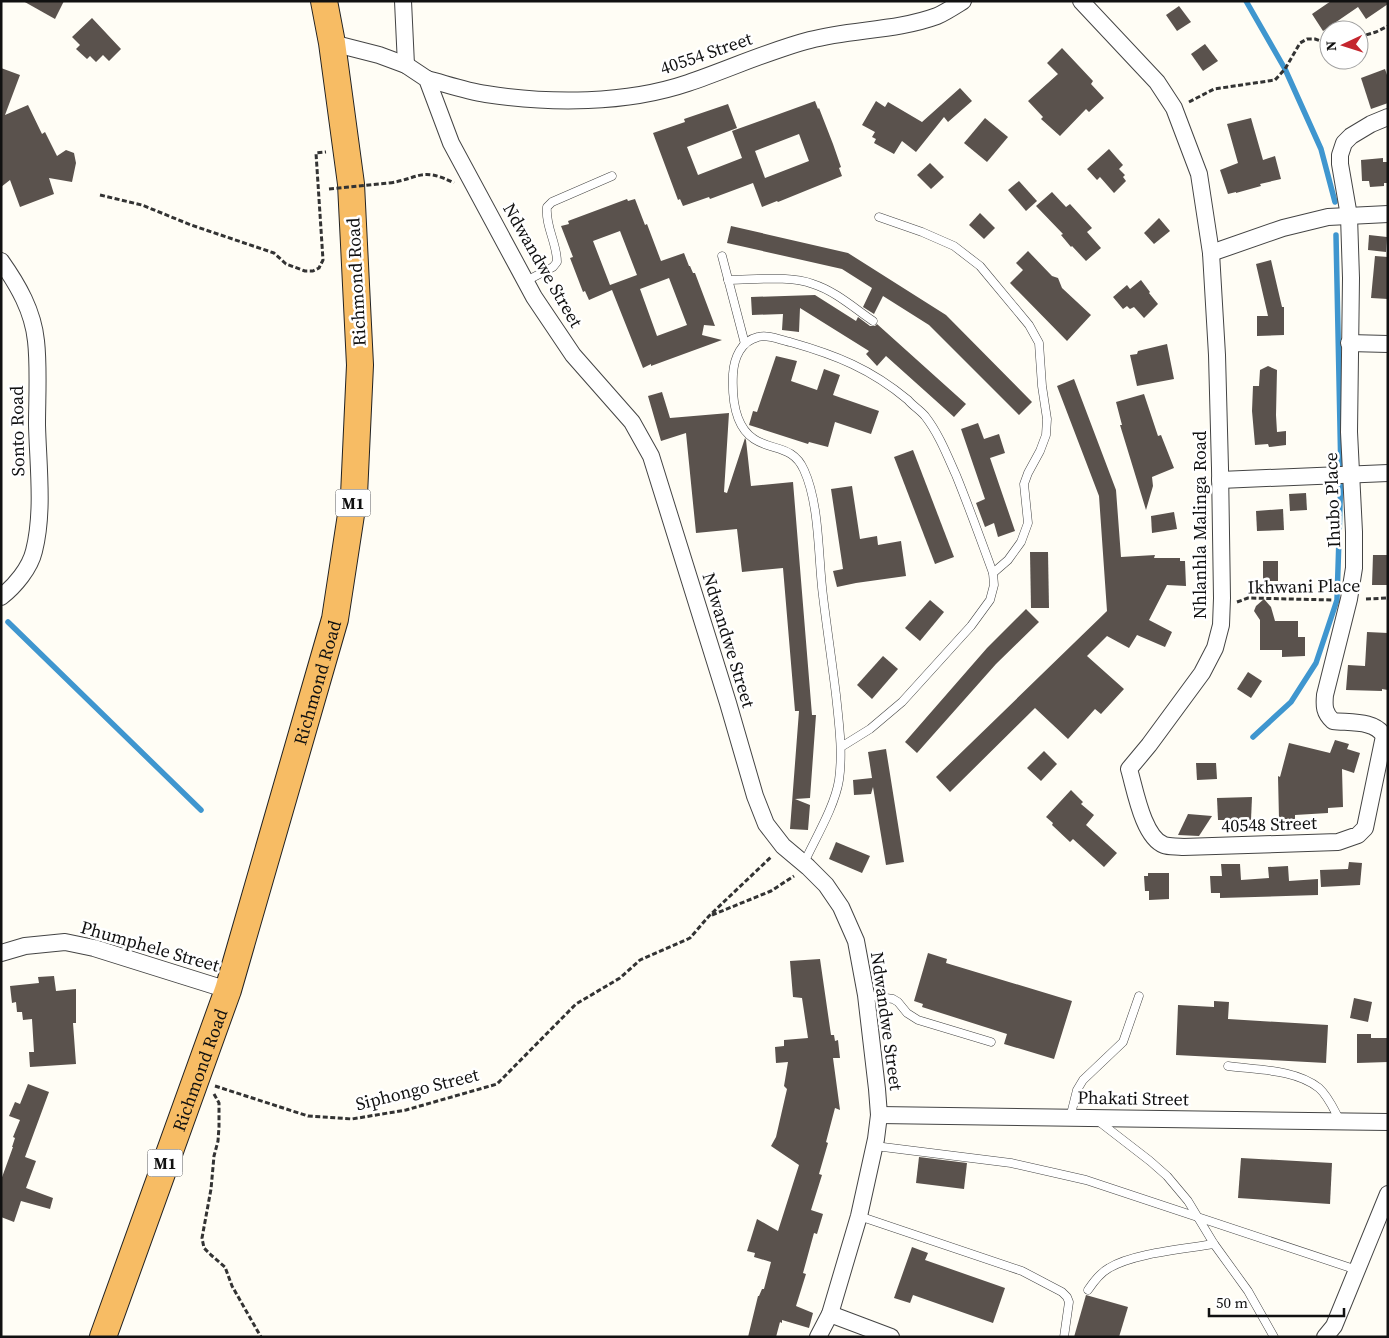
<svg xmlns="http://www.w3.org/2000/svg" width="1389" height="1338" font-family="'Source Serif 4',serif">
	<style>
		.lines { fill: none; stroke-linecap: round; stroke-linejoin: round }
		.stream { stroke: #3f96cf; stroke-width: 5.5 }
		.building { fill: #5a524d; fill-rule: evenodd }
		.service-casing { stroke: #444; stroke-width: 9 }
		.minor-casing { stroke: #444; stroke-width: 18 }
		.trunk-casing { stroke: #222; stroke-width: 28 }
		.path { stroke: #333; stroke-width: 3; stroke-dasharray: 5 2.5; stroke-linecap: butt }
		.service { stroke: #fff; stroke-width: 8 }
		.minor { stroke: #fff; stroke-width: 16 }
		.trunk { stroke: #f7bc64; stroke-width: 26 }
		.path-bridge { stroke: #333; stroke-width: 3; stroke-dasharray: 5 2.5; stroke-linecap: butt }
		.labels { text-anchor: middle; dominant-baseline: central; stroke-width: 5; stroke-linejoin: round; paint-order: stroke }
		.shield { fill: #fff; stroke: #585858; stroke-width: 1 }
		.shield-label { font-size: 16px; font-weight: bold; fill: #111 }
		.street-label { font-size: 18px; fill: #111; stroke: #fff }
	</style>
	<rect width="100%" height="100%" fill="#fffdf5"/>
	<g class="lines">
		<g class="stream">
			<polyline points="1246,1 1285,69 1321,149 1335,202"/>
			<polyline points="8,622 201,810"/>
			<polyline points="1253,737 1291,702 1316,663 1337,600 1341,475 1336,235"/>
		</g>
	</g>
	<g class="building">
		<polygon points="23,1 64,1 55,19"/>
		<polygon points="1331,1 1388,1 1388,4 1366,19 1358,7 1323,31 1312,14"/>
		<polygon points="1179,6 1191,22 1177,31 1166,15"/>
		<polygon points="92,18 121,49 109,61 103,55 96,62 90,56 87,59 76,49 80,45 72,37"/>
		<polygon points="1205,44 1218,61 1203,71 1191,54"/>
		<polygon points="1062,48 1093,81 1091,84 1104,98 1089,112 1086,109 1060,136 1041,119 1043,117 1028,101 1058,74 1047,63"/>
		<polygon points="1,68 20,75 5,115 28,105 42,134 45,132 57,156 66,150 74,153 76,163 72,182 49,178 54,194 20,207 10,180 1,187"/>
		<polygon points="1385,69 1388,78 1388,103 1371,109 1361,78"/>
		<polygon points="960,88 972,101 948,122 944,117 916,152 902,141 894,154 874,143 876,139 872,137 875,132 862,125 876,101 885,107 888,102 922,122"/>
		<path d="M815 101 818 109 819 108 833 144 841 167 839 168 842 176 778 202 777 201 762 207 753 183 710 199 709 197 683 206 680 199 678 200 653 133 685 122 684 119 728 104 737 128 687 147 698 175 742 158 732 131ZM799 134 809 161 765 178 755 151Z"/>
		<polygon points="985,118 1008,137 987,162 964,143"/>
		<polygon points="1251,118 1263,160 1275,156 1281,179 1260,184 1261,186 1236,193 1236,192 1228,194 1220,170 1238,163 1227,124"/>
		<polygon points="1109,149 1123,165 1119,169 1125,175 1123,177 1126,181 1114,193 1100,177 1097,180 1087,169"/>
		<polygon points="1383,158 1383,162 1388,162 1388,183 1384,183 1384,186 1370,187 1369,181 1362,181 1361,160"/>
		<polygon points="930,163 944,177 931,189 917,175"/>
		<polygon points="1019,181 1037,201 1026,211 1008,190"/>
		<polygon points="1052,192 1066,207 1070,204 1092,228 1087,232 1101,248 1086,261 1072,246 1071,247 1061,235 1063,234 1036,206"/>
		<path d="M627 199 628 201 635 199 645 225 647 224 661 261 684 253 689 266H690L693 273H695L715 326 704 325 702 335 722 340 651 366V364L643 368 612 290 589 300 585 291 583 292 570 258 573 257 561 226 569 224 568 221ZM620 231 637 275 610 285 593 241ZM669 278 687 325 657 336 640 289Z"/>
		<polygon points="980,213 995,228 984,239 969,225"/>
		<polygon points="1159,218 1170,231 1154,244 1144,233"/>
		<polygon points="731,226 848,253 946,315 1032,402 1019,415 929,325 883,296 874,314 863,307 872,288 842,269 727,243"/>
		<polygon points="1369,235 1387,237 1386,252 1368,250"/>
		<polygon points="1028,251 1052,276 1058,278 1062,288 1091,315 1067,341 1010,283 1023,270 1016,263"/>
		<polygon points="1375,256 1388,257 1388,299 1371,298"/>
		<polygon points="1271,260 1282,307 1284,307 1284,335 1257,336 1257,316 1268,316 1256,264"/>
		<polygon points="1141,280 1150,292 1149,293 1158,304 1144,318 1134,307 1130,309 1127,306 1123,309 1113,297 1127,285 1130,289"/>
		<polygon points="815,295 856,321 858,317 870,326 875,326 877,324 966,404 954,417 886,356 877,366 866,354 869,351 800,308 799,332 782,330 783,314 752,315 751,297"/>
		<polygon points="1167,344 1174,379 1137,386 1130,355 1137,354 1138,351"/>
		<polygon points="776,356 797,361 791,381 817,390 824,369 840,375 833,395 879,411 871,434 835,422 828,447 809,442 808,444 749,425 753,411 757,412"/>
		<polygon points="1268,366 1277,370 1276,415 1277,432 1286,431 1286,445 1269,447 1268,444 1255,445 1252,411 1253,386 1259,386 1260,370"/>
		<polygon points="1074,379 1116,490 1121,557 1155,555 1154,558 1180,558 1180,561 1185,561 1186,586 1167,585 1149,620 1172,632 1165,647 1137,635 1129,648 1107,636 1087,656 1124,689 1101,714 1095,709 1068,739 1035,708 950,792 936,777 1107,611 1099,496 1057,386"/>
		<polygon points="662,392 670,418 729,413 724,492 727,493 745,438 746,440 751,486 793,482 812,715 816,715 810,798 795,799 810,805 808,830 790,829 799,711 795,711 783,568 742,572 737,529 696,533 686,433 661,441 648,396"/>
		<polygon points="1144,394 1158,436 1161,435 1174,468 1152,477 1153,486 1146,510 1120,425 1122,425 1116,402"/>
		<polygon points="978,423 984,439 999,434 1005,453 990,458 1015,531 998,537 994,523 985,527 976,503 985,499 961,429"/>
		<polygon points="913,450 954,557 935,564 894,457"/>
		<polygon points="852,486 860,539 877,536 878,545 901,541 906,576 856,583 837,587 833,571 843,569 831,489"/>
		<polygon points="1306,493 1307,510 1290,511 1289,494"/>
		<polygon points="1283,509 1284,530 1257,531 1256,511"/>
		<polygon points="1174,512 1177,529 1152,533 1151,516"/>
		<polygon points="1030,552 1048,552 1049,608 1031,608"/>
		<polygon points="1373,555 1388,555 1388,585 1372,585"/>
		<rect x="1263" y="561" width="15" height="20"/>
		<polygon points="1264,599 1271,607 1275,621 1298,621 1298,637 1305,637 1305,656 1282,657 1282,650 1260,650 1260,620 1254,611 1256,606"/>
		<polygon points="930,600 944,612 920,641 905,628"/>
		<polygon points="1026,609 1039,622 996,664 917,753 905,742 987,648"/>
		<polygon points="1367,632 1388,633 1388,690 1382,689 1382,691 1346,690 1348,665 1365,666"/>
		<polygon points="883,656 898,669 872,699 857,685"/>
		<polygon points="1248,672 1262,681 1251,698 1237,689"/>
		<polygon points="1335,740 1349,744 1347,749 1360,753 1354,773 1342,769 1343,807 1328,808 1328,813 1295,815 1295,819 1279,819 1278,776 1280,777 1289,743 1330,753"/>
		<polygon points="886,749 904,862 886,865 873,787 871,794 854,795 853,780 872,778 868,752"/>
		<polygon points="1044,751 1057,764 1041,781 1027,768"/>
		<polygon points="1196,763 1216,763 1217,779 1197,780"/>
		<polygon points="1071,790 1083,802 1081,804 1094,815 1086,825 1117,853 1104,867 1073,839 1070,842 1052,825 1053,823 1046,817"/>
		<polygon points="1252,797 1251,820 1218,820 1217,798"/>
		<polygon points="1188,814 1212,816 1199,836 1178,835"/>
		<polygon points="836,842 870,856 862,873 829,859"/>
		<polygon points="1349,862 1362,863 1360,885 1321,887 1320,870 1348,869"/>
		<polygon points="1221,864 1240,864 1241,880 1269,878 1268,867 1288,866 1289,881 1318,879 1318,895 1220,898 1220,893 1211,893 1210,876 1222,876"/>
		<polygon points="1148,873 1169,873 1169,899 1149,900 1149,891 1145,891 1144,876 1148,876"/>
		<polygon points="928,953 947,959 946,963 1072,1001 1054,1059 1004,1044 1007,1034 922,1007 923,1004 914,1001"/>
		<polygon points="820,959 831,1035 834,1035 835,1041 838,1040 840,1058 833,1058 840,1110 835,1108 826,1142 828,1143 819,1174 822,1175 811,1210 823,1214 817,1234 814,1233 803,1273 806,1274 796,1306 813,1313 809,1328 782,1320 782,1323 780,1322 776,1337 748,1337 758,1296 759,1296 762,1289 764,1289 771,1262 754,1257 755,1253 747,1251 757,1219 778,1231 799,1165 771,1146 776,1137 787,1089 784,1086 788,1062 776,1063 775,1047 784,1046 784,1040 808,1038 802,998 793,997 790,961"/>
		<polygon points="54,976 56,991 76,989 76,1023 73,1023 76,1064 30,1067 29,1052 34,1052 32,1019 23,1020 22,1012 17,1012 16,1002 12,1003 10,986 39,983 38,977"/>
		<polygon points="1354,998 1372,1002 1368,1022 1350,1018"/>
		<polygon points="1214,1001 1229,1002 1228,1019 1328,1025 1326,1063 1176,1055 1178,1005 1214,1007"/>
		<polygon points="1357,1034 1371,1034 1371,1038 1388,1038 1388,1062 1357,1063"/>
		<polygon points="28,1084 49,1092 25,1157 36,1161 26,1188 53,1198 50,1209 21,1201 14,1222 1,1217 1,1180 13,1147 12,1147 15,1138 13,1137 20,1120 9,1116 15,1102 20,1104"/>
		<polygon points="919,1157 967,1163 964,1189 916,1183"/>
		<polygon points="1241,1158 1332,1163 1330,1204 1238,1198"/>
		<polygon points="912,1247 928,1253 925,1260 1005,1288 993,1323 913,1295 910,1303 894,1298"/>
		<polygon points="1086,1295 1128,1307 1119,1337 1074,1337"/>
	</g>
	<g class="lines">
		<defs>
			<g id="service">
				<polyline points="879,217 922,232 954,246 980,266 1029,325 1039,343 1042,386 1047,419 1046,435 1040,451 1028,473 1024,484 1028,523 1021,542 1008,560 993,573"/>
				<polyline points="722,256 745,344"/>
				<path d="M728 280C754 280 789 275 813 284 835 291 854 308 873 321"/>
				<path d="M526 281 553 267 557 262C557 243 545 226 547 207L552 202 612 176"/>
				<path d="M804 863C815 839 835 806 839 780 843 752 839 724 836 695 832 662 827 629 823 596 818 558 820 505 804 470 793 445 772 451 754 439 734 426 732 395 733 374 734 358 741 341 758 337 768 334 780 340 790 342 836 355 871 369 908 400 913 406 920 410 925 416 939 434 947 455 956 475 969 507 981 540 993 573L994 585 990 600 971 626 902 702 870 729 841 747"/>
				<polyline points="866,995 893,999 898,1002 907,1013 918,1020 991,1042"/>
				<path d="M1228 1066C1257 1070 1295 1069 1319 1088 1329 1097 1334 1110 1340 1121"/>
				<polyline points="1070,1118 1077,1090 1083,1080 1123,1042 1139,996"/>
				<polyline points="1097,1120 1150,1161 1167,1176 1188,1201 1214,1244 1248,1291 1274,1337"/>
				<polyline points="875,1146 1011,1163 1086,1180 1357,1270"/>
				<polyline points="859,1216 1022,1271 1062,1292 1067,1297 1069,1302 1064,1337"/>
				<path d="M1088 1290C1094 1281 1100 1273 1109 1268 1134 1253 1185 1249 1214 1244"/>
			</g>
			<g id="minor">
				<polyline points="403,1 406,65"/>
				<path d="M1081 1 1157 82 1174 108 1199 174 1211 253 1217 355 1220 468 1222 598 1221 625 1215 648 1202 673 1149 745 1129 769C1135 789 1143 837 1164 845 1169 847 1177 846 1183 847L1338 842 1358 835 1365 828 1384 736C1375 720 1350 723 1333 721 1324 713 1324 706 1325 695L1349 599 1354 568V532L1349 432 1351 278 1349 216 1340 164V155L1344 143 1351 136 1371 124 1388 117"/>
				<polyline points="332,43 379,55 406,65 427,79 451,143 534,297 573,355 632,422 651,456 728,703 755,796 766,824 783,846 808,867 826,885 841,907 856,941 866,995 877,1089 879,1115 876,1139 859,1216 830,1314 818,1337"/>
				<path d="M427 79C446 84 466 91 486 94 550 104 626 104 688 83 729 69 768 51 810 40 852 29 896 31 937 16 946 12 955 6 963 1"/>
				<polyline points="1211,253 1283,228 1328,217 1388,214"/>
				<path d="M1 261C18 285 33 311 36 341 39 367 37 398 37 425 38 465 44 512 34 551 30 568 15 586 1 597"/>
				<polyline points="1349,343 1388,344"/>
				<polyline points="1220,480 1388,473"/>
				<polyline points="1,953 25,946 65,942 94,948 228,990"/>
				<polyline points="879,1115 1388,1122"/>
				<polyline points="830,1314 891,1337"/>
				<polyline points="1325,1337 1334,1326 1388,1194"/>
			</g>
			<g id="trunk">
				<path id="s1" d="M103 1337 228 990 335 619 354 495 360 365 351 184 332 43 324 1"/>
			</g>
		</defs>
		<use href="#service" class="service-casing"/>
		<use href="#minor" class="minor-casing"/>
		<use href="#trunk" class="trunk-casing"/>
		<g class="path">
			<polyline points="1359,37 1376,32 1388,26"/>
			<polyline points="1189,102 1214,89 1275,80 1285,69 1300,43 1307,39 1315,39 1329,44"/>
			<path d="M389 183C419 179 421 166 454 183"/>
			<polyline points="100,195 142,205 191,225 274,253 286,264 305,271 313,271 319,268 323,260 316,153 326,152"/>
			<polyline points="1366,599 1388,598"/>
			<polyline points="1237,602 1248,598 1333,600"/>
			<polyline points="712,915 771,891 794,876"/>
			<polyline points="215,1086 308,1116 352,1119 406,1110 497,1084 576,1004 620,978 640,960 690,938 709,916 771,857"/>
			<polyline points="214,1094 219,1103 219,1127 218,1141 214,1156 211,1189 202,1238 204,1248 211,1255 225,1267 232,1286 261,1337"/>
		</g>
		<use href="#service" class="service"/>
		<use href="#minor" class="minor"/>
		<use href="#trunk" class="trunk"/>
		<polyline class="path-bridge" points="329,189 389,183"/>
	</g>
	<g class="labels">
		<g class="shield">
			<rect x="335.5" y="489.5" width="35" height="27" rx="4"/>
			<rect x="147.5" y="1149.5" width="35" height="27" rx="4"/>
		</g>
		<g class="shield-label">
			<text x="353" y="503">M1</text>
			<text x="165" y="1163">M1</text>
		</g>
		<g class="street-label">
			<text transform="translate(706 53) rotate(-19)">40554 Street</text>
			<text transform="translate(543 265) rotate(60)">Ndwandwe Street</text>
			<text transform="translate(356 282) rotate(-93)">Richmond Road</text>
			<text transform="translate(17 431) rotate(-91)">Sonto Road</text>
			<text transform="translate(1332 500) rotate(-92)">Ihubo Place</text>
			<text transform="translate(1199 525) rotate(-90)">Nhlanhla Malinga Road</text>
			<text transform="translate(1304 586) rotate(-1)">Ikhwani Place</text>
			<text transform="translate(729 640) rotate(73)">Ndwandwe Street</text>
			<text stroke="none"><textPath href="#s1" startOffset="689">Richmond Road</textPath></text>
			<text transform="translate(1269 824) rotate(-2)">40548 Street</text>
			<text transform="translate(150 946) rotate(16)">Phumphele Street</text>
			<text transform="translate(887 1021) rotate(82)">Ndwandwe Street</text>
			<text stroke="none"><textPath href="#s1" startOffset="284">Richmond Road</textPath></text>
			<text transform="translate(417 1089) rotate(-14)">Siphongo Street</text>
			<text transform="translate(1133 1098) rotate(1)">Phakati Street</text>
		</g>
	</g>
	<rect width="1389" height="1338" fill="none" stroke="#111111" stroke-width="5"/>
	<g transform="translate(1344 45) rotate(266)"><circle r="24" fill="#ffffff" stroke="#a0a0a0"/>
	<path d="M0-4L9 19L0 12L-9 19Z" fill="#c4262e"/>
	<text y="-8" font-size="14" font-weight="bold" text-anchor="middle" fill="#111111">N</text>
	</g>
	<path d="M1209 1308v8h135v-8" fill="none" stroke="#111111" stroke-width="2.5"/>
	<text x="1216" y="1308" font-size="15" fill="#111111" stroke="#ffffff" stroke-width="4" paint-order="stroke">50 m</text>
</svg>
